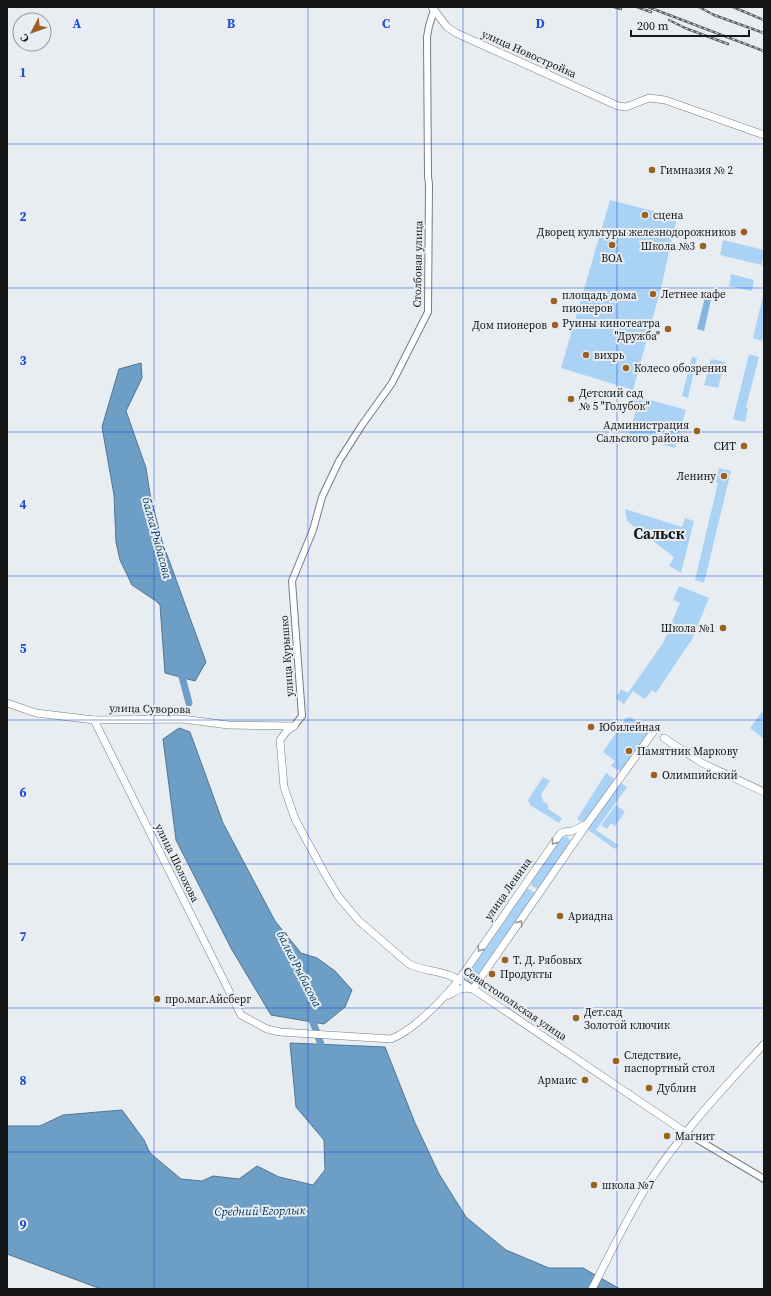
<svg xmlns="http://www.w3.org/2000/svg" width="771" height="1296" font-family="'Source Serif 4',serif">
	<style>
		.green { fill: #a9d2f5 }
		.forest { fill: #84b5df }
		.water { fill: #6d9ec6; stroke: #537592 }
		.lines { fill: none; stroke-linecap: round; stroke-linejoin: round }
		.river { stroke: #6d9ec6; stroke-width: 7 }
		.tertiary-casing { stroke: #777c80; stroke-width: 8 }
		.secondary-casing { stroke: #777c80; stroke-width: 8 }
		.tertiary { stroke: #fff; stroke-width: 6 }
		.secondary { stroke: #fff; stroke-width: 7 }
		.rail-casing { stroke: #5e6063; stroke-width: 2.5 }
		.rail { stroke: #e8edf2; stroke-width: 1; stroke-dasharray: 3; stroke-linecap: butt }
		.oneway { stroke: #969697 }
		.grid { fill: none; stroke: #1d4ed8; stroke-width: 1; stroke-opacity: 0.55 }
		.poi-dot { fill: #9b6120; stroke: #e8edf2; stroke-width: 1.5 }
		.labels { text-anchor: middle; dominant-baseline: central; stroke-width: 4; stroke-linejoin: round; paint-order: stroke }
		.street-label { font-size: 11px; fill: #151618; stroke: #e8edf2 }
		.poi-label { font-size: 11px; fill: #151618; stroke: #e8edf2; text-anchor: start }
		.water-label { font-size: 12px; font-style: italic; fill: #003c63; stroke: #e8edf2 }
		.district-label { font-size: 15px; font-weight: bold; fill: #151618; stroke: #e8edf2 }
		.grid-label { font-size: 13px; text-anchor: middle; font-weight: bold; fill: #1d4ed8; stroke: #e8edf2; stroke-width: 4; stroke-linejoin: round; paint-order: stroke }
	</style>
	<rect width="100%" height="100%" fill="#e8edf2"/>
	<g class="green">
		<polygon points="610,200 677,217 662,284 633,390 561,368"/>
		<polygon points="723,240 764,250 762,265 720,255"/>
		<polygon points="731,274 754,280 752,291 729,286"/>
		<polygon points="764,292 764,333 762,341 753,338"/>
		<polygon points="749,354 759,357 746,407 748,408 745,422 733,419"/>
		<polygon points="692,357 697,358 688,398 682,396"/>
		<polygon points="711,359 725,362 718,388 704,385"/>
		<polygon points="633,395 686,410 675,448 629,435 637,406 631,404"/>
		<polygon points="719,468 731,471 704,583 695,580 718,483 716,482"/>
		<polygon points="625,509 682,527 685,518 694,521 681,573 669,566 674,557 627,521"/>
		<polygon points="679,586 709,598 691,642 690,642 656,693 652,690 645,699 633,691 624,704 616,698 621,689 628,693 663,643 680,603 673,600"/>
		<polygon points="764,709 764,739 750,728"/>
		<polygon points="630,717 647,729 648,734 622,771 620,771 611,766 615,761 603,752 626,718"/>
		<polygon points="606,773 613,778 614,782 585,822 583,823 577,819"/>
		<polygon points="543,777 550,781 541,794 543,801 548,805 548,809 562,818 559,823 530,805 528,800"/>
		<polygon points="621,783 627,787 596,830 618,845 615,849 587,829 618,784"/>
		<polygon points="616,805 625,812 615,826 611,823 607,829 601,825"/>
		<path d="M563 836 567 837 572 842 538 889C535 889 530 885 531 882Z"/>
		<polygon points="527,889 529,889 536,894 475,983 472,984 467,981 466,976"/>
	</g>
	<polygon class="forest" points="712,295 704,331 697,329 705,297"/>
	<g class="water">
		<polygon points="141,363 142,378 126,411 146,468 150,494 162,541 206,662 195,681 165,673 160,605 156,601 132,585 120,560 116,542 114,495 102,427 119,369"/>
		<polygon points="179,728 190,732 223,823 275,921 301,953 317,958 335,971 352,990 345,1007 324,1024 271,1015 232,950 176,840 163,739"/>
		<polygon points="290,1043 385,1047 415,1123 439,1174 466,1217 506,1250 549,1268 583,1268 620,1289 101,1289 7,1254 7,1126 40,1126 63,1115 122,1110 144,1140 150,1153 181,1179 202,1181 213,1176 239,1179 257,1166 279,1177 313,1185 325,1170 324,1140 296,1107"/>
	</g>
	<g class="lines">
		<g class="river">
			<polyline points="180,669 189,703"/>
			<polyline points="310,1014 324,1053"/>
		</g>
		<defs>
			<g id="tertiary">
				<polyline points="294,726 302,716 292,581 313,530 322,497 339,461 362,425 392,383 428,312 429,184 428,177 427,37 429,26 434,10"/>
				<polyline points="459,980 473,989"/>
				<polyline points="685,1132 764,1179"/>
			</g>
			<g id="secondary">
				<polyline points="432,7 447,27 456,33 618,106 626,107 649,98 665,100 764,135"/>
				<polyline points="7,703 36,713 94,720 183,719 228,725 294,726"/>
				<path d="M94 720 241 1015 267 1029 280 1032 391 1039C416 1029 442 1000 459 980L560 834 564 832 572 831 587 824"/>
				<path d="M294 726 286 732 280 740 284 787 295 819 325 874 338 896 359 921 409 964C425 972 444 970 459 980"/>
				<polyline points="664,738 702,763 764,792"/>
				<polyline points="473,989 587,824 654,731"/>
				<path d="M449 995C457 989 463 987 473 989L685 1132"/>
				<path d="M592 1289C610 1254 627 1218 648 1184 681 1133 723 1089 764 1044"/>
			</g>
		</defs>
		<use href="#tertiary" class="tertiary-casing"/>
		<use href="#secondary" class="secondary-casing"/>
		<use href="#tertiary" class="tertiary"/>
		<use href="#secondary" class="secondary"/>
		<defs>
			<g id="rail">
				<polyline points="614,7 621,9"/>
				<polyline points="637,7 651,12"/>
				<polyline points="648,7 764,51"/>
				<polyline points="699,7 714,15 764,33"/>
				<polyline points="733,7 764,20"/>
				<polyline points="669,20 685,28 728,44"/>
			</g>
		</defs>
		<use href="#rail" class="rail-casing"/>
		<use href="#rail" class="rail"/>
	</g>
	<defs><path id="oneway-chevron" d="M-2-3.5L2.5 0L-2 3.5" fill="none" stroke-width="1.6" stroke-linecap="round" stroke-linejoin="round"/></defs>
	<g class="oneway">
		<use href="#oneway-chevron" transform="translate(554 842) rotate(126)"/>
		<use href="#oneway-chevron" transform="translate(520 923) rotate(-55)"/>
		<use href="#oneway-chevron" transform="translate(480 949) rotate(125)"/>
	</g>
	<path class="grid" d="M154 7V1289M308 7V1289M463 7V1289M617 7V1289M7 144H764M7 288H764M7 432H764M7 576H764M7 720H764M7 864H764M7 1008H764M7 1152H764"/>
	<g class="poi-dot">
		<circle cx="652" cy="170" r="4"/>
		<circle cx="645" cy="215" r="4"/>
		<circle cx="744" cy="232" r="4"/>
		<circle cx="612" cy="245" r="4"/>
		<circle cx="703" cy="246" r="4"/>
		<circle cx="653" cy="294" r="4"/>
		<circle cx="554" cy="301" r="4"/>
		<circle cx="555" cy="325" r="4"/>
		<circle cx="668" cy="329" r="4"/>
		<circle cx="586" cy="355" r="4"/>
		<circle cx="626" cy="368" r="4"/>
		<circle cx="571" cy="399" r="4"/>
		<circle cx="697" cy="431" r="4"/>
		<circle cx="744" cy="446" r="4"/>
		<circle cx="724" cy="476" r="4"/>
		<circle cx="723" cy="628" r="4"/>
		<circle cx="591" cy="727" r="4"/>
		<circle cx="629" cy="751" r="4"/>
		<circle cx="654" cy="775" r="4"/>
		<circle cx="560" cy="916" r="4"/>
		<circle cx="505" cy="960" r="4"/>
		<circle cx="492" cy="974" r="4"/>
		<circle cx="157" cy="999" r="4"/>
		<circle cx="576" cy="1018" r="4"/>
		<circle cx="616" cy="1061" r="4"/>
		<circle cx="585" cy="1080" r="4"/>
		<circle cx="649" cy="1088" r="4"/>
		<circle cx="667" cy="1136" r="4"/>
		<circle cx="594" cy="1185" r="4"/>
	</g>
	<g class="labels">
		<g class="street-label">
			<text transform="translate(529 54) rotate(24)">улица Новостройка</text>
			<text transform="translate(418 264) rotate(-89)">Столбовая улица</text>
			<text transform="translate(287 656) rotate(-94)">улица Курышко</text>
			<text transform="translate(150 709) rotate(1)">улица Суворова</text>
			<text transform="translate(177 863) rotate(64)">улица Шолохова</text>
			<text transform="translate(508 889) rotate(-55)">улица Ленина</text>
			<text transform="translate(515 1004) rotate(34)">Севастопольская улица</text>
		</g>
		<g class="poi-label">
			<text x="660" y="170">Гимназия № 2</text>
			<text x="653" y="215">сцена</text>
			<text x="736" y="232" text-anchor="end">Дворец культуры железнодорожников</text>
			<text x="695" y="246" text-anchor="end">Школа №3</text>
			<text x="612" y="258" text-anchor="middle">ВОА</text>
			<text x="661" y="294">Летнее кафе</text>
			<text x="562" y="295">площадь дома<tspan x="562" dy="13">пионеров</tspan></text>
			<text x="660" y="323" text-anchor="end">Руины кинотеатра<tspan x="660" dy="13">"Дружба"</tspan></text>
			<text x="547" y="325" text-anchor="end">Дом пионеров</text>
			<text x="594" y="355">вихрь</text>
			<text x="634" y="368">Колесо обозрения</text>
			<text x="579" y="393">Детский сад<tspan x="579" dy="13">№ 5 "Голубок"</tspan></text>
			<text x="689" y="425" text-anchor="end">Администрация<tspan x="689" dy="13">Сальского района</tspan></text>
			<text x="736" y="446" text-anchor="end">СИТ</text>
			<text x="716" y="476" text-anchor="end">Ленину</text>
			<text x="715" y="628" text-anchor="end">Школа №1</text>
			<text x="599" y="727">Юбилейная</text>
			<text x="637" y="751">Памятник Маркову</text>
			<text x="662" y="775">Олимпийский</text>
			<text x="568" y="916">Ариадна</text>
			<text x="513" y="960">Т. Д. Рябовых</text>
			<text x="500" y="974">Продукты</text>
			<text x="165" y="999">про.маг.Айсберг</text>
			<text x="584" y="1012">Дет.сад<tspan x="584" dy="13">Золотой ключик</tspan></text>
			<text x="624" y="1055">Следствие,<tspan x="624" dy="13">паспортный стол</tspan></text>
			<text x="577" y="1080" text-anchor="end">Армаис</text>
			<text x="657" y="1088">Дублин</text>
			<text x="675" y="1136">Магнит</text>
			<text x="602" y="1185">школа №7</text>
		</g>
		<g class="water-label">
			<text transform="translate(157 538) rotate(75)">балка Рыбасова</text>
			<text transform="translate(299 969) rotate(63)">балка Рыбасова</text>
			<text transform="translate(260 1211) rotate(-1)">Средний Егорлык</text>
		</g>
		<g class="district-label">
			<text x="659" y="533">Сальск</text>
		</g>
	</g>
	<g class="grid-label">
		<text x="77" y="28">A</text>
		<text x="231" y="28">B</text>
		<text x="386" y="28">C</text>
		<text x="540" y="28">D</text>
		<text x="23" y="77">1</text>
		<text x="23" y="221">2</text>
		<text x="23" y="365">3</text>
		<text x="23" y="509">4</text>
		<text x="23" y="653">5</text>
		<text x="23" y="797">6</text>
		<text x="23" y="941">7</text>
		<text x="23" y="1085">8</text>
		<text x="23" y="1229">9</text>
	</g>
	<rect width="771" height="1296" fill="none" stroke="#151618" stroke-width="16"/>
	<g transform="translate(32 32) rotate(229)"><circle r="19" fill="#e8edf2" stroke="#94979b"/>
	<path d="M0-3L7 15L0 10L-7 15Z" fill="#9b6120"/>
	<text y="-6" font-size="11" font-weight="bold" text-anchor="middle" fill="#151618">С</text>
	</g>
	<path d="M631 30v6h118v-6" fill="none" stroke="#151618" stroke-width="2"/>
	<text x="637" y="30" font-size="12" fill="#151618" stroke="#e8edf2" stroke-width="3" paint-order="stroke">200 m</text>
</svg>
